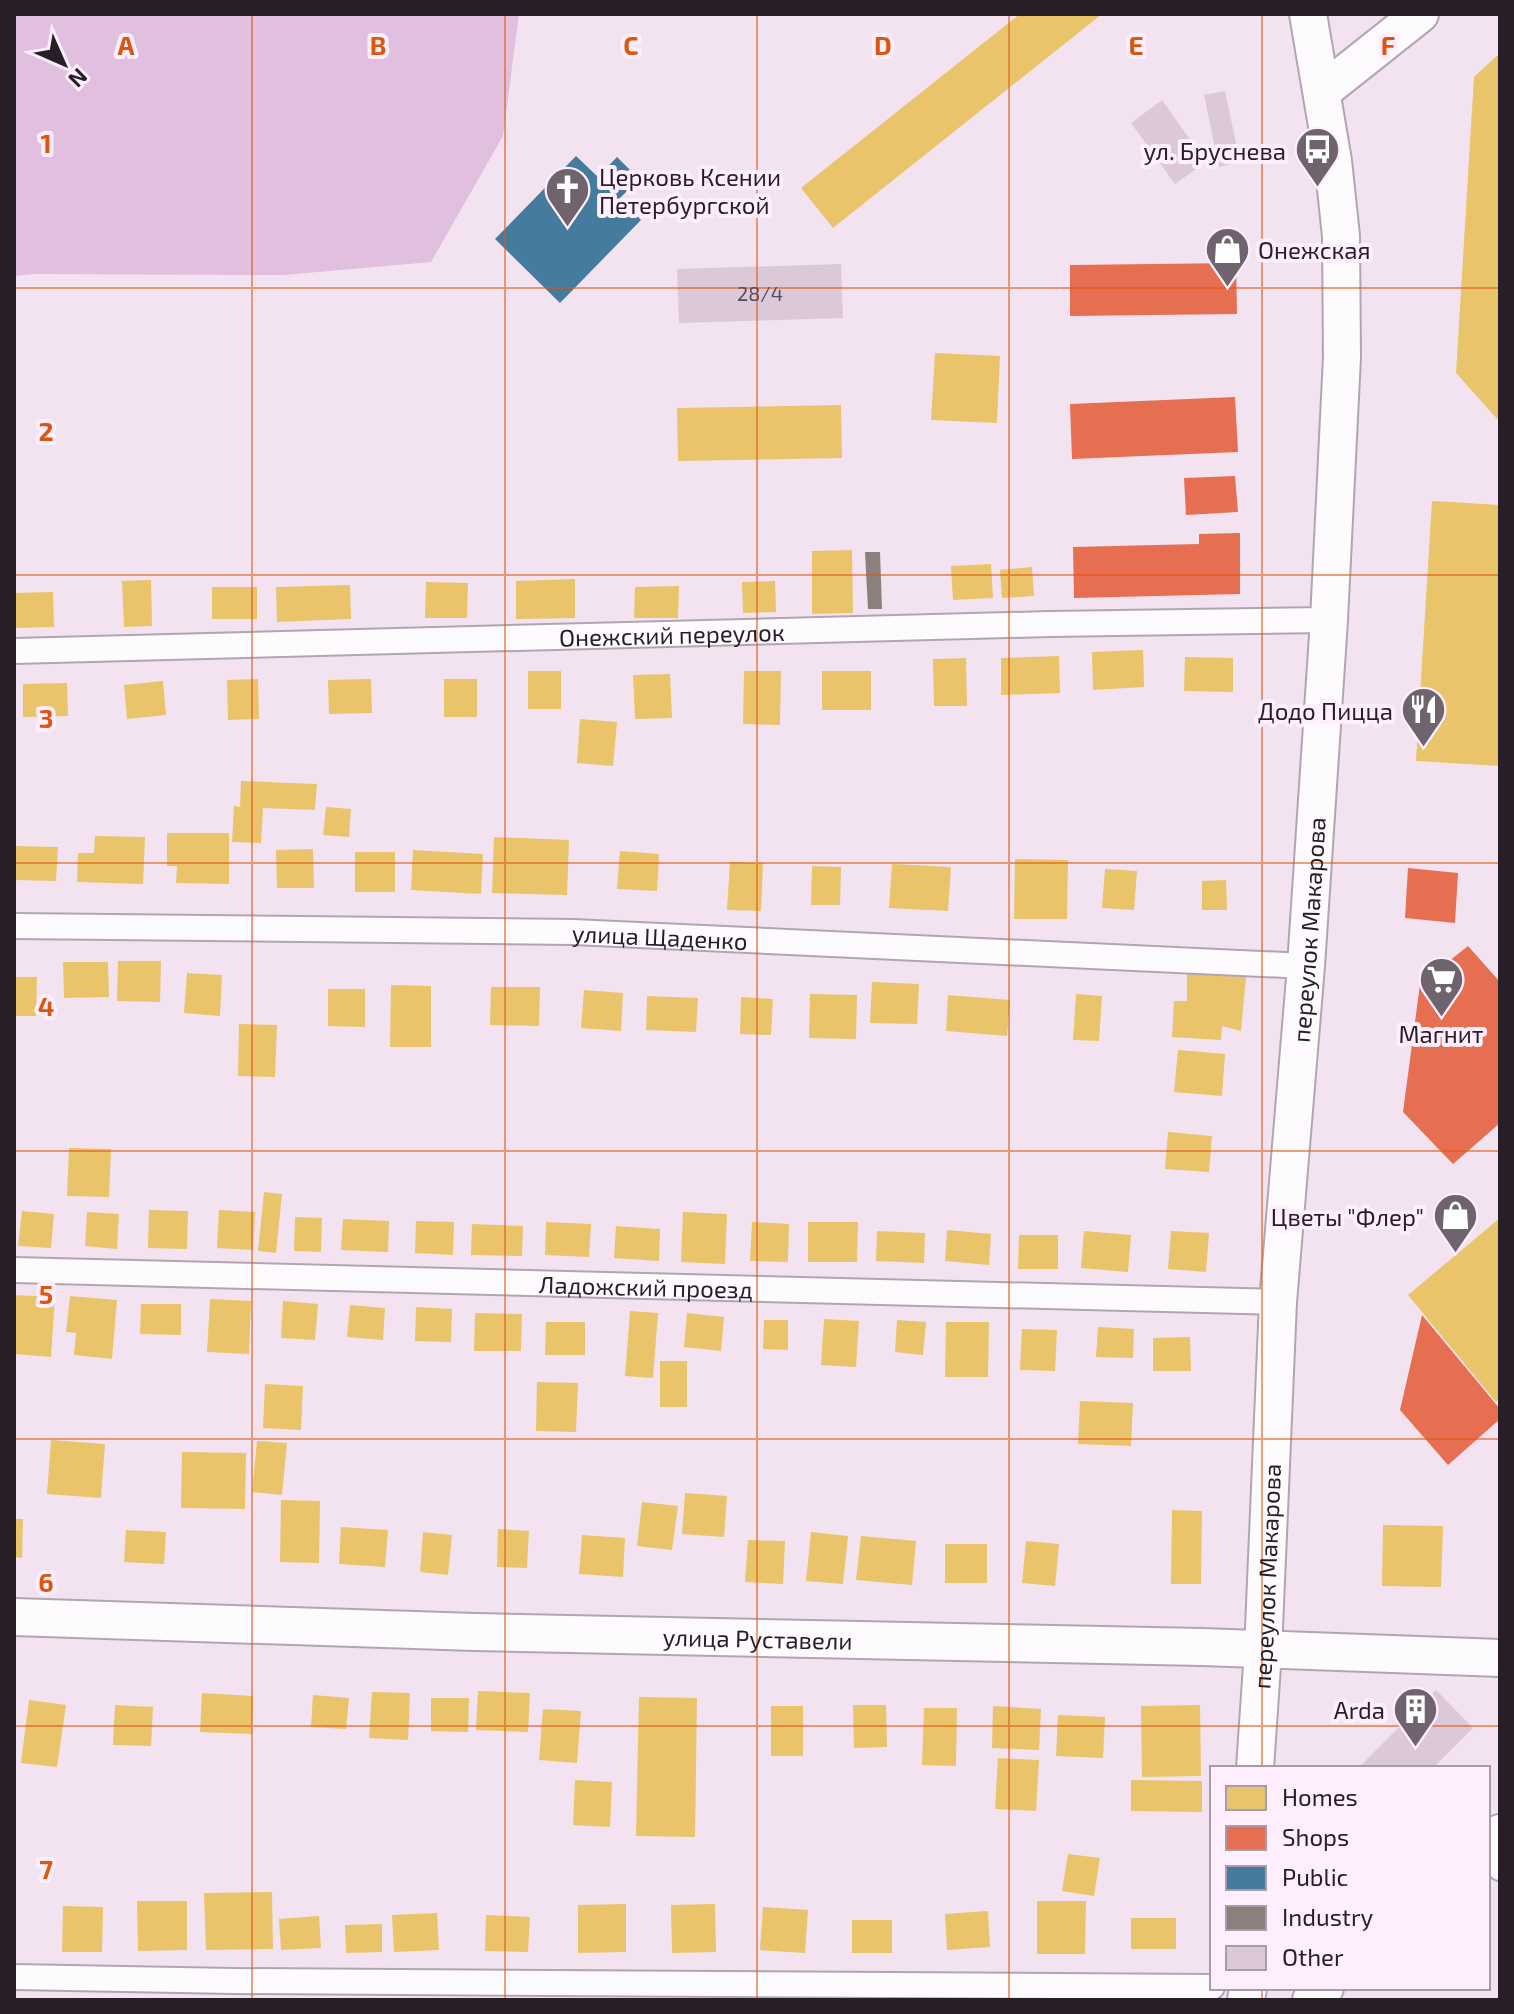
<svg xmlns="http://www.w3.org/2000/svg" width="1514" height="2014" font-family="'Exo 2',sans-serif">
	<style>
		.green { fill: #e1bfdf }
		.homes { fill: #e9c46a }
		.shops { fill: #e76f51 }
		.public { fill: #457b9d }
		.industry { fill: #8a817c }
		.building { fill: #dbc9da }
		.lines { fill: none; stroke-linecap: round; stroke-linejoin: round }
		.street-casing { stroke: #b2a5b1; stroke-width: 28 }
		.secondary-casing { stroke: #b2a5b1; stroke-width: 40 }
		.street { stroke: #fdfbfd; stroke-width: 24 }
		.secondary { stroke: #fdfbfd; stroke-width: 36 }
		.grid { fill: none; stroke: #de560d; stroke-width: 2; stroke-opacity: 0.55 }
		.labels { text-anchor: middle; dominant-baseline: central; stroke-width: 8; stroke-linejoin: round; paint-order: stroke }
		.number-label { font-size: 20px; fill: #594c58 }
		.poi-label { font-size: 24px; fill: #281e28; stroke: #ffeefe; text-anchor: end }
		.street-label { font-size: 24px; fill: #281e28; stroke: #ffeefe }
		.grid-label { font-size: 26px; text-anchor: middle; font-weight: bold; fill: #de560d; stroke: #ffeefe; stroke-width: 8; stroke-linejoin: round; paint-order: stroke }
	</style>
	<rect width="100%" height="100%" fill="#f3e3f1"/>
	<polygon class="green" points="14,14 519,14 503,136 431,262 284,275 35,274 14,276"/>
	<g class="homes">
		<polygon points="1020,14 1102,14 833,228 801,188"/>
		<polygon points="1500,53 1500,422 1456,373 1474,77"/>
		<polygon points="935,353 1000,356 997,423 931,420"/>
		<polygon points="841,405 842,458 678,461 677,408"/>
		<polygon points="1432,501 1500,505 1499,766 1416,761"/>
		<polygon points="852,550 853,613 812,614 812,551"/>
		<polygon points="991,564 993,598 953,600 951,566"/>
		<polygon points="1032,567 1034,596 1002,598 1000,570"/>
		<polygon points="575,579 575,618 516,619 516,581"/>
		<polygon points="151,580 152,626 124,627 122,581"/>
		<polygon points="775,581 776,612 743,613 742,582"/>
		<polygon points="426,582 468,583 467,618 425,618"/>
		<polygon points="350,585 351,619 277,622 276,587"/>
		<polygon points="679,586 678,618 634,618 635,587"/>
		<rect x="212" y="587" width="45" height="32"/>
		<polygon points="53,592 54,627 14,628 14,593"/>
		<polygon points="1143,650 1144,687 1093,690 1092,652"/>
		<polygon points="1059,656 1060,693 1001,695 1001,658"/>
		<polygon points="1185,657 1233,658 1233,692 1184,691"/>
		<polygon points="966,658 967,706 934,706 933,659"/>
		<rect x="528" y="671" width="33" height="38"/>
		<polygon points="744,671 781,671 780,725 743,724"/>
		<rect x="822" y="671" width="49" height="39"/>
		<polygon points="670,674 672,718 635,719 633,675"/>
		<polygon points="258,679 259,719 228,720 227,680"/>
		<polygon points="371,679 372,713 329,714 328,680"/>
		<rect x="444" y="679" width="33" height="38"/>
		<polygon points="163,681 166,715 127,719 124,685"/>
		<polygon points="67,683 68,716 23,717 23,684"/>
		<polygon points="580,719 617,722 613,766 577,763"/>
		<polygon points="241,781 317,784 315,810 263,808 261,843 232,842 234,806 240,807"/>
		<polygon points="326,807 351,809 349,837 323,835"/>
		<polygon points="167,833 229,833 229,884 176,883 177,866 167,866"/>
		<polygon points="95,836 145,837 143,884 77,882 78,853 94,853"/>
		<polygon points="494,837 569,840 567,895 492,893"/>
		<polygon points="15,846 58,847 56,881 14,880"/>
		<polygon points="313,849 314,888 277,888 276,850"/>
		<polygon points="413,850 483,854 481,894 411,890"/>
		<polygon points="620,851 659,854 657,891 617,889"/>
		<rect x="355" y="852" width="40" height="40"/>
		<polygon points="1015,859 1068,860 1067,919 1014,919"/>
		<polygon points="730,862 763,863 761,911 727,910"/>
		<polygon points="892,864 951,867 948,911 889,908"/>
		<polygon points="812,866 841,867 840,905 811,905"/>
		<polygon points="1105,869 1137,871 1134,910 1102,908"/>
		<polygon points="1226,880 1227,910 1202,910 1202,881"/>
		<polygon points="118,961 161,961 160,1002 117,1001"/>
		<polygon points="63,962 108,962 109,997 64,998"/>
		<polygon points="187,973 222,975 220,1016 184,1013"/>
		<polygon points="1187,973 1246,977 1241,1031 1222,1026 1221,1040 1172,1037 1174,1001 1187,1001"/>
		<polygon points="14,977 37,977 36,1016 14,1016"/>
		<polygon points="872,982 919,984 917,1024 870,1023"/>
		<polygon points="391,985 431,986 431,1047 390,1047"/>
		<polygon points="491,987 540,987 539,1026 490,1025"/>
		<polygon points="328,989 365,989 365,1027 328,1026"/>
		<polygon points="584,990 623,993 621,1031 581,1028"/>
		<polygon points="810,994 857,995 856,1039 809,1038"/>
		<polygon points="1076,994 1102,996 1099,1041 1073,1040"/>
		<polygon points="948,995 1010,1000 1007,1036 946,1031"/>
		<polygon points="647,996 698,998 696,1032 646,1030"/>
		<polygon points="741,997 773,999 771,1035 740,1034"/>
		<polygon points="239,1024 277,1025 275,1077 238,1076"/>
		<polygon points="1178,1050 1225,1054 1222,1096 1174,1092"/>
		<polygon points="1168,1132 1212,1136 1209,1172 1165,1169"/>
		<polygon points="69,1148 111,1149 109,1197 67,1196"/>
		<polygon points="264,1192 282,1194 276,1253 258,1251"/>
		<polygon points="149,1210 188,1211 187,1249 148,1248"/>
		<polygon points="219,1210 255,1212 253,1250 217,1248"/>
		<polygon points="22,1211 54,1214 51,1248 18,1246"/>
		<polygon points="87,1212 119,1214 117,1249 85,1246"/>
		<polygon points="683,1212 727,1214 725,1264 681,1262"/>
		<polygon points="295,1217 322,1218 321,1252 294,1251"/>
		<polygon points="1500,1218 1500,1398 1496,1402 1408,1295"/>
		<polygon points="343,1219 389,1221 388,1252 341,1250"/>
		<polygon points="416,1221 454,1222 453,1255 415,1253"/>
		<polygon points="546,1222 591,1224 589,1257 545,1255"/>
		<polygon points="752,1222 789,1224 788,1262 750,1261"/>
		<polygon points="808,1222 858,1222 857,1262 808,1262"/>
		<polygon points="472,1224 523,1226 522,1256 471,1255"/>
		<polygon points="616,1226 660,1229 659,1261 614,1258"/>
		<polygon points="947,1230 991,1234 989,1265 945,1261"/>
		<polygon points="877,1231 925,1233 924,1263 876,1261"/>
		<polygon points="1084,1231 1131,1235 1128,1272 1081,1268"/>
		<polygon points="1171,1231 1209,1233 1206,1272 1168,1269"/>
		<polygon points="1019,1235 1058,1235 1058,1269 1018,1269"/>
		<polygon points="14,1295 55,1297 51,1357 14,1354"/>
		<polygon points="70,1296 117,1300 112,1359 74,1355 76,1333 66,1332"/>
		<polygon points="210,1299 251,1301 249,1354 207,1352"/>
		<polygon points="283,1301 318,1304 315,1340 281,1338"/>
		<polygon points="141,1304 181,1304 181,1335 140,1334"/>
		<polygon points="350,1305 385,1308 383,1340 347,1337"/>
		<polygon points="416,1307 452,1309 451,1342 415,1341"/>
		<polygon points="630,1311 658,1313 653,1378 625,1376"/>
		<polygon points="475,1313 522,1314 521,1351 474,1351"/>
		<polygon points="687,1313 724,1317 721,1351 684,1347"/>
		<polygon points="824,1319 859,1321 856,1367 821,1365"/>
		<polygon points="764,1320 788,1320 788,1350 763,1349"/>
		<polygon points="897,1320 926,1322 923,1355 895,1352"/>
		<polygon points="546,1322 585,1322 585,1355 545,1355"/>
		<polygon points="946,1322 989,1322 988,1377 945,1377"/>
		<polygon points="1098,1327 1134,1329 1133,1358 1096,1357"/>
		<polygon points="1022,1329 1057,1330 1055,1371 1020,1370"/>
		<polygon points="1190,1337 1191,1371 1153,1371 1153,1338"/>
		<rect x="660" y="1361" width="27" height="46"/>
		<polygon points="537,1382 578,1383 576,1432 536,1431"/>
		<polygon points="265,1384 303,1386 301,1430 263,1428"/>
		<polygon points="1080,1401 1133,1403 1131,1446 1078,1444"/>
		<polygon points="51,1440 105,1444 101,1498 47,1494"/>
		<polygon points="257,1441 287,1443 282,1495 252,1492"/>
		<polygon points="182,1452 246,1453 245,1509 181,1508"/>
		<polygon points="685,1493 727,1496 724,1537 682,1534"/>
		<polygon points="281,1500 320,1501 319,1563 280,1562"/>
		<polygon points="642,1502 678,1506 672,1550 637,1546"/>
		<polygon points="1172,1510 1202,1511 1201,1584 1171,1584"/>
		<polygon points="14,1519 23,1519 22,1558 14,1557"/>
		<polygon points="1383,1525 1443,1526 1441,1587 1382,1586"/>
		<polygon points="341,1527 388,1530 385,1567 339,1564"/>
		<polygon points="498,1529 529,1531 527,1568 497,1567"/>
		<polygon points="126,1530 166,1532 164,1564 124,1562"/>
		<polygon points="423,1532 452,1535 448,1575 420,1572"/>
		<polygon points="811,1532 848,1536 843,1584 806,1581"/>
		<polygon points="582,1535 625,1538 623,1577 579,1574"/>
		<polygon points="861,1536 916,1541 912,1585 856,1580"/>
		<polygon points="748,1540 785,1541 783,1584 745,1582"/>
		<polygon points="1026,1541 1059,1544 1055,1586 1022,1583"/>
		<rect x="945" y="1544" width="42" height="39"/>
		<polygon points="478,1691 530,1693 528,1732 476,1730"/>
		<polygon points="372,1692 410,1693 408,1740 369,1738"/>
		<polygon points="202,1693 253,1696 252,1734 200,1732"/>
		<polygon points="313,1695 349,1698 346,1729 311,1727"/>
		<polygon points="639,1697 697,1698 695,1837 636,1836"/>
		<polygon points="431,1698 469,1698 468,1732 431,1731"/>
		<polygon points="29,1700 66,1705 57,1767 21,1763"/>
		<polygon points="115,1705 153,1707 151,1746 113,1745"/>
		<polygon points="853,1705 886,1705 887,1747 854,1748"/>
		<polygon points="1200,1705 1201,1776 1142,1777 1141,1706"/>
		<rect x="771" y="1706" width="32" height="50"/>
		<polygon points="993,1706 1041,1709 1039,1750 992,1748"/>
		<polygon points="924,1708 957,1708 956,1766 922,1765"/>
		<polygon points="543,1709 581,1711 577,1763 539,1760"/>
		<polygon points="1058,1715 1105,1717 1103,1758 1056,1756"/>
		<polygon points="998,1758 1039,1760 1036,1811 995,1809"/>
		<polygon points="575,1780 612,1782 610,1827 573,1825"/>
		<polygon points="1131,1780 1202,1781 1202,1812 1131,1811"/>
		<polygon points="1068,1854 1100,1858 1094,1896 1062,1891"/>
		<polygon points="272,1892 273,1949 206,1950 204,1893"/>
		<polygon points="137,1901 187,1901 187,1950 138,1951"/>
		<polygon points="1037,1901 1086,1901 1085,1954 1037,1954"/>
		<polygon points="626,1904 626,1952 578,1953 578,1905"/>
		<polygon points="715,1904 716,1952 672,1953 671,1905"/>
		<polygon points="63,1906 103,1907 102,1952 62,1952"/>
		<polygon points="763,1907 808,1910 805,1953 760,1950"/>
		<polygon points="988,1911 990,1947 947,1950 945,1914"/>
		<polygon points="437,1913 439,1950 394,1952 392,1915"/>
		<polygon points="486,1915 530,1917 528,1952 485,1951"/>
		<polygon points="319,1916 321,1948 281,1950 279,1919"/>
		<rect x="1131" y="1918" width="45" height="31"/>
		<rect x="852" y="1920" width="40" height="33"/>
		<polygon points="382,1924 382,1952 346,1953 345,1925"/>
	</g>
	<g class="shops">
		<polygon points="1236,263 1237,314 1070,316 1070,265"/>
		<polygon points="1235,397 1238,452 1072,459 1070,404"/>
		<polygon points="1235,476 1238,512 1186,515 1184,478"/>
		<polygon points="1240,533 1240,594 1074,598 1073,547 1199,544 1199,534"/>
		<polygon points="1408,868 1458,873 1455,923 1405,918"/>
		<polygon points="1468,946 1500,982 1500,1123 1453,1164 1403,1112 1420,984"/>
		<polygon points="1422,1315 1500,1409 1500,1419 1448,1465 1400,1410"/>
	</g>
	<polygon class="public" points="576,156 598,177 617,157 639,179 620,198 641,220 560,303 495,239"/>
	<polygon class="industry" points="865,552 880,552 882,609 868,609"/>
	<g class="building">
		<polygon points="1225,91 1240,162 1219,167 1204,95"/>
		<polygon points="1162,100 1206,162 1175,184 1131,123"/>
		<polygon points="841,264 843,318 679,323 677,269"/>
		<polygon points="1436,1690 1473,1728 1433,1768 1358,1768"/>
	</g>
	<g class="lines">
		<defs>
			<g id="street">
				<path id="s1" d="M14 651 1050 624 1329 620"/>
				<path id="s2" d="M14 926 573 932 1306 966"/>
				<path id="s3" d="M14 1270 1278 1302"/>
				<polyline points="1488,1855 1500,1868"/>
				<polyline points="14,1977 234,1981 1212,1987"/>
			</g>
			<g id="secondary">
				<polyline points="1323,91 1420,14"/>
				<path id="s4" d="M14 1617 475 1632 1202 1647 1500 1658"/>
				<path id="s5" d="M1255 1768 1263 1651 1278 1302 1306 966 1329 620 1342 357 1341 236 1333 161 1308 14"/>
				<polyline points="1488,1844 1500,1833"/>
				<polyline points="1246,2000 1248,1988"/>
				<polyline points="1311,2000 1325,1988"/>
			</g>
		</defs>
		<use href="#street" class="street-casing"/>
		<use href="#secondary" class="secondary-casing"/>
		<use href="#street" class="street"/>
		<use href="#secondary" class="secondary"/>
	</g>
	<path class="grid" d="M252 14V2000M505 14V2000M757 14V2000M1009 14V2000M1262 14V1768M14 288H1500M14 575H1500M14 863H1500M14 1151H1500M14 1439H1500M14 1726H1500M1262 1988V2000"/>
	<defs>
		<symbol id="bus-pin" viewBox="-11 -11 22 30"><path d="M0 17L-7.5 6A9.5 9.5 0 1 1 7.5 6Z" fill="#6f636e" stroke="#ffeefe"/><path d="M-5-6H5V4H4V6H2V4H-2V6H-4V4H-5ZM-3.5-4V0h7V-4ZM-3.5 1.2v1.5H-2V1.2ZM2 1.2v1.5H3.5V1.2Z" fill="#fff"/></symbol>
		<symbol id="church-pin" viewBox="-11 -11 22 30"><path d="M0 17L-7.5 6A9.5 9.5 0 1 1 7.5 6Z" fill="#6f636e" stroke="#ffeefe"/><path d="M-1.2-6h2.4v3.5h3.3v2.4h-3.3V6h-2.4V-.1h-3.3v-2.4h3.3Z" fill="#fff"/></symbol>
		<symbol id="shop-pin" viewBox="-11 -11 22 30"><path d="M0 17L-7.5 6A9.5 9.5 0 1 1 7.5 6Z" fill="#6f636e" stroke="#ffeefe"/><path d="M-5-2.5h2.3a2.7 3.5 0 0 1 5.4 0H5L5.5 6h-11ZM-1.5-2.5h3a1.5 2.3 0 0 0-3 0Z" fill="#fff"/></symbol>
		<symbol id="restaurant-pin" viewBox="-11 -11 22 30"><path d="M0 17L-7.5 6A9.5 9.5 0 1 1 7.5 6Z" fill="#6f636e" stroke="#ffeefe"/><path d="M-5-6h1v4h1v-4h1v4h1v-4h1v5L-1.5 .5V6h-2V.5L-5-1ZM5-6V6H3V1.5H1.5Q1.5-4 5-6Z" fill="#fff"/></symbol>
		<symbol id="supermarket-pin" viewBox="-11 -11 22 30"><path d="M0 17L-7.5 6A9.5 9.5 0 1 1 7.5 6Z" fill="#6f636e" stroke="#ffeefe"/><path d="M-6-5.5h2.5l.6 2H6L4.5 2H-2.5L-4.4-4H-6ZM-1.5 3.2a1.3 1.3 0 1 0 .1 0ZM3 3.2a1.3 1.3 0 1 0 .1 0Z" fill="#fff"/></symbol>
		<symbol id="building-pin" viewBox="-11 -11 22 30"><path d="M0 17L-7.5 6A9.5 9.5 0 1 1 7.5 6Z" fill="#6f636e" stroke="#ffeefe"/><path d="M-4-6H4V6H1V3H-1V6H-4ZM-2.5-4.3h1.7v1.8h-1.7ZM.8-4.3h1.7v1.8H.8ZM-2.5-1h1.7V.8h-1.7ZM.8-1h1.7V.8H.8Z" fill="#fff"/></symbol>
	</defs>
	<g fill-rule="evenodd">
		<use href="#bus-pin" x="1292" y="124" width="51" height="69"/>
		<use href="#church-pin" x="542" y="164" width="51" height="69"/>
		<use href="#shop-pin" x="1202" y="224" width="51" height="69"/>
		<use href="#restaurant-pin" x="1398" y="684" width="51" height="69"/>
		<use href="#supermarket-pin" x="1416" y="954" width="51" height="69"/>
		<use href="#shop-pin" x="1430" y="1190" width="51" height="69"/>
		<use href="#building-pin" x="1390" y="1684" width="51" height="69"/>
	</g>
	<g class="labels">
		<g class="number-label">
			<text x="760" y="293">28/4</text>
		</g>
		<g class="poi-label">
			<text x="1286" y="150">ул. Бруснева</text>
			<text x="599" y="176" text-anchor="start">Церковь Ксении<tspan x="599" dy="28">Петербургской</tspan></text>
			<text x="1258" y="249" text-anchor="start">Онежская</text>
			<text x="1393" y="710">Додо Пицца</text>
			<text x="1441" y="1033" text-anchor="middle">Магнит</text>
			<text x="1424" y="1216">Цветы "Флер"</text>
			<text x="1385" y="1709">Arda</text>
		</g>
		<g class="street-label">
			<text stroke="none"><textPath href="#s1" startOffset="658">Онежский переулок</textPath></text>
			<text stroke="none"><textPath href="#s5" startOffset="840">переулок Макарова</textPath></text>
			<text stroke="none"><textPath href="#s2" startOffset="646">улица Щаденко</textPath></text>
			<text stroke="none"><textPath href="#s3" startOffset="632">Ладожский проезд</textPath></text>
			<text stroke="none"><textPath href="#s5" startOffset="192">переулок Макарова</textPath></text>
			<text stroke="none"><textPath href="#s4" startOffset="744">улица Руставели</textPath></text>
		</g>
	</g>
	<g class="grid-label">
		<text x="126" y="55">A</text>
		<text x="378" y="55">B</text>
		<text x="631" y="55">C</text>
		<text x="883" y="55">D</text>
		<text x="1136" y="55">E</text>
		<text x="1388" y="55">F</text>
		<text x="46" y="153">1</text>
		<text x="46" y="441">2</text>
		<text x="46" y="728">3</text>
		<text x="46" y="1016">4</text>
		<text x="46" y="1304">5</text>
		<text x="46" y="1592">6</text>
		<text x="46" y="1879">7</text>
	</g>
	<rect width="1514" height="2014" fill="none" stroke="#281e28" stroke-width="32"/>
	<rect x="1210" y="1766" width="280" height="224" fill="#ffeefe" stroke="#a99ba8" stroke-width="2"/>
	<rect x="1226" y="1786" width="40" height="24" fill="#e9c46a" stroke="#a99ba8" stroke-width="2"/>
	<text x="1282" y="1806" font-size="24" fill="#281e28">Homes</text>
	<rect x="1226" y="1826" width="40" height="24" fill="#e76f51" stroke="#a99ba8" stroke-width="2"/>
	<text x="1282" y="1846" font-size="24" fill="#281e28">Shops</text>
	<rect x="1226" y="1866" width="40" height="24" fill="#457b9d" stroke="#a99ba8" stroke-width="2"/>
	<text x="1282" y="1886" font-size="24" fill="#281e28">Public</text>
	<rect x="1226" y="1906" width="40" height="24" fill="#8a817c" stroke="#a99ba8" stroke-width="2"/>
	<text x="1282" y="1926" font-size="24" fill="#281e28">Industry</text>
	<rect x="1226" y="1946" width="40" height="24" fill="#dbc9da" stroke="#a99ba8" stroke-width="2"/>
	<text x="1282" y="1966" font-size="24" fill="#281e28">Other</text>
	<g transform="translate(64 64) rotate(135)" stroke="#ffeefe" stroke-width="6" paint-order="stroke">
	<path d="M0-6L14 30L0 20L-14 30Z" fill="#281e28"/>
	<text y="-12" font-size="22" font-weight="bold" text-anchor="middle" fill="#281e28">N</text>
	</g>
</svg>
